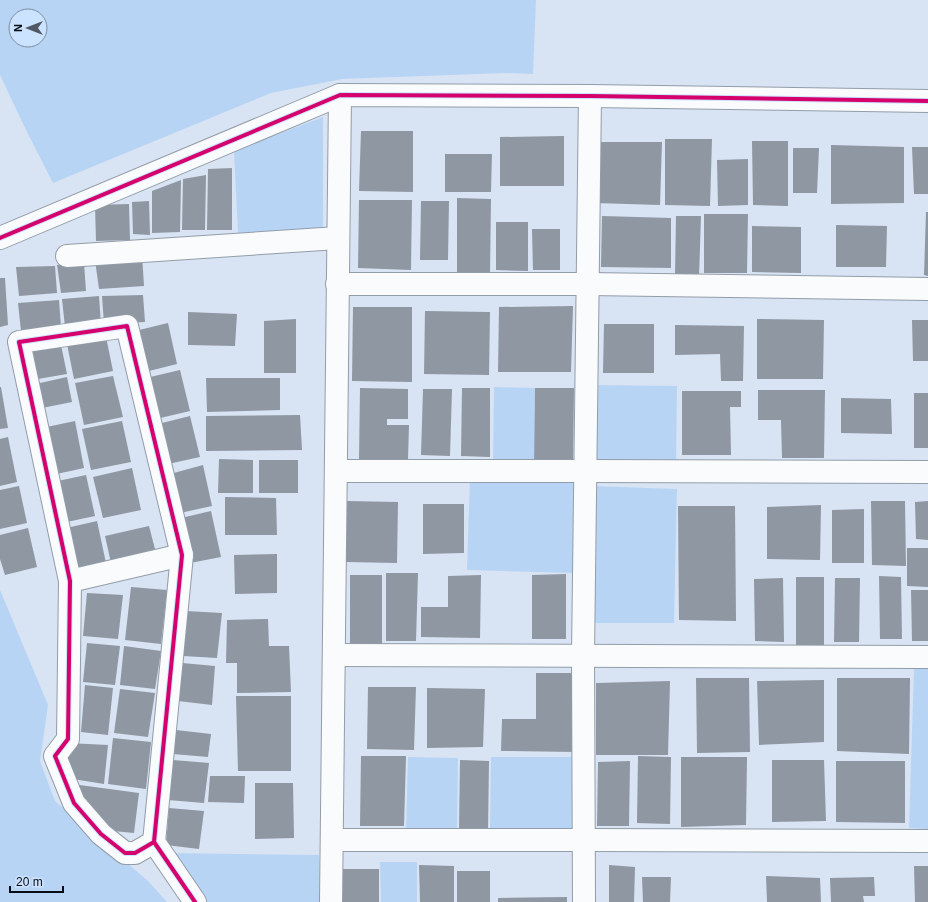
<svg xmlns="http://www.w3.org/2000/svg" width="928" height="902" font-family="Arial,sans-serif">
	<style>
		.green { fill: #b8d4f5; fill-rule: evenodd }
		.building { fill: #8e97a2 }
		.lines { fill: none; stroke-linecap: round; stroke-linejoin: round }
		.minor-casing { stroke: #939da8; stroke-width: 24 }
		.minor { stroke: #f9fbfd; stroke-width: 22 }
		.cycleway-casing { stroke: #cce3ff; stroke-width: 6 }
		.cycleway { stroke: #d6006c; stroke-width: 4 }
	</style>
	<rect width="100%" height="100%" fill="#d8e4f3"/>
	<g class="green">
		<path d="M0 0H536L533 74 505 73 342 79 271 93 53 183 26 130 0 75ZM16 16H40V40H16Z"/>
		<polygon points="323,117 323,230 238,233 234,151"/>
		<polygon points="591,385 677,386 676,467 590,465"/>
		<polygon points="494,387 535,388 534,467 493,466"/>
		<polygon points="470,476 580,476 576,573 467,570"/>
		<polygon points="592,486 677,489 674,623 591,623"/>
		<polygon points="0,590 48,705 40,761 55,801 148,881 167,902 0,902"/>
		<polygon points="914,669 928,669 928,829 909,828"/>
		<polygon points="408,757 458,758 457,832 406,832"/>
		<polygon points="491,757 576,757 575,833 490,832"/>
		<polygon points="170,853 319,855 320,902 204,902"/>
		<polygon points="380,862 417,862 417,902 381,902"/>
	</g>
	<g class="building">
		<polygon points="361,131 413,131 413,192 359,191"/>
		<polygon points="564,136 564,186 500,186 500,137"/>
		<polygon points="665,139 712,139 710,206 665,205"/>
		<polygon points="752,141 788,141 788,206 753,205"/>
		<polygon points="594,142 662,142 660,205 594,203"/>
		<polygon points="831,145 904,147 904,203 831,204"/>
		<polygon points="912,147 928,147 928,194 914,194"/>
		<polygon points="793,148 819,148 817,193 793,193"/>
		<polygon points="445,154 492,154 491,192 445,192"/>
		<polygon points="748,159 748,205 718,206 717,160"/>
		<polygon points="232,168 232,230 207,230 208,169"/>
		<polygon points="206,175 205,230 182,230 183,179"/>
		<polygon points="181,180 180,232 152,233 152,191"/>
		<polygon points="457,198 491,199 490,274 457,274"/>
		<polygon points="359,200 412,200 411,270 358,268"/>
		<polygon points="149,201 150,235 133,234 132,202"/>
		<polygon points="421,201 449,201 448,260 420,260"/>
		<polygon points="129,204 130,240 96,241 95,205"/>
		<polygon points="926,212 928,212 928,276 924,275"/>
		<polygon points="704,214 748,214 747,273 704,273"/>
		<polygon points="602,216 671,218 671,268 601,267"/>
		<polygon points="676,216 701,216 699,277 675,276"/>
		<polygon points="496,222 528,222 528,271 496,270"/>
		<polygon points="836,225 887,226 886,267 836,267"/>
		<polygon points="752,226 801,227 801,273 752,272"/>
		<polygon points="532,229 560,229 560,270 533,270"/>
		<polygon points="142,255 144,286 99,289 95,260"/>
		<polygon points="84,263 86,291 61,293 57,265"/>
		<polygon points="55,266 57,293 19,296 16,267"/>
		<polygon points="0,278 5,278 8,325 0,327"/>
		<polygon points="143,295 145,322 104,324 102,296"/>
		<polygon points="99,296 101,325 65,327 62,299"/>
		<polygon points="59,300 61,327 21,331 18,303"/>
		<polygon points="573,306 571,372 498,372 499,307"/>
		<polygon points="353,307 412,307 412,382 352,381"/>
		<polygon points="425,311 490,312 489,375 424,374"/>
		<polygon points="188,312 237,314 235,346 188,345"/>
		<polygon points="296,319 296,373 264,373 264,321"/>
		<polygon points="757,319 824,320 823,379 757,379"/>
		<polygon points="912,320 928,320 928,361 913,361"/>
		<polygon points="168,323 177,364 145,372 135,331"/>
		<polygon points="604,324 654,324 654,373 603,373"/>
		<polygon points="675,325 744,326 743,381 721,381 720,354 675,355"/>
		<polygon points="105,332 113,371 74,379 66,339"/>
		<polygon points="60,340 67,374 32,380 25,347"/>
		<polygon points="180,370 190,411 156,419 146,378"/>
		<polygon points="113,376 123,417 84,425 75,383"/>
		<polygon points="67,377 72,402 37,409 31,385"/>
		<polygon points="206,378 280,378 280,410 207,412"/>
		<polygon points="0,387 1,387 8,428 0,429"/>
		<polygon points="360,388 408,389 408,419 387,419 387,425 409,425 408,459 359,459"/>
		<polygon points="462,388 490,388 490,457 461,456"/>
		<polygon points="535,388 574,388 573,466 534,467"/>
		<polygon points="423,389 452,389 450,456 421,455"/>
		<polygon points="758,390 825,390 824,458 782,458 781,420 758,420"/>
		<polygon points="682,391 741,391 741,407 730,407 731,455 682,455"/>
		<rect x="914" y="393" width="14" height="55"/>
		<polygon points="841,398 891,399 892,434 841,433"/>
		<polygon points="300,415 302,450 206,451 206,416"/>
		<polygon points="190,416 200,457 168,464 158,424"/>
		<polygon points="75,421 84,468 52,475 42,428"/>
		<polygon points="122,421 131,462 91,470 82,429"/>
		<polygon points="8,437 17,482 0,486 0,439"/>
		<polygon points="219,459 253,460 253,493 218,493"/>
		<rect x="259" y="460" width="39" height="33"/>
		<polygon points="203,465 212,506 180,513 170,474"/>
		<polygon points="132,468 141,510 103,518 93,477"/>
		<polygon points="86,475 95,516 62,523 53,482"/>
		<polygon points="19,486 27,523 0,529 0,490"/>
		<polygon points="225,497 276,498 277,535 225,535"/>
		<polygon points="346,501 398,502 397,563 346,562"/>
		<polygon points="871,501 905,501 906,566 872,565"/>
		<polygon points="928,501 928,540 916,539 915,502"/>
		<polygon points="423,504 464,504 464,553 423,554"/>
		<polygon points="821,505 820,560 767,559 767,507"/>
		<polygon points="678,506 735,506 736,621 679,620"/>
		<polygon points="864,509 864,563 832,563 832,510"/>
		<polygon points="211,511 221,557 190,563 181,518"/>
		<polygon points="97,521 106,563 72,571 62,529"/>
		<polygon points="149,526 156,553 111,563 105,536"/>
		<polygon points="28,528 37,567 5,575 0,559 0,535"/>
		<polygon points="907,548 928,548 928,587 907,586"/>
		<polygon points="277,554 277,593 235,594 234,555"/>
		<polygon points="386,573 418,573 416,641 386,641"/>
		<polygon points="566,574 566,639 532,639 532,575"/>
		<rect x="350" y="575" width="32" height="69"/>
		<polygon points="481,575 480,638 421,637 421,607 448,607 448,576"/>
		<polygon points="879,576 901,577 902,639 880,639"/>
		<rect x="796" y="577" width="28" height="68"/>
		<polygon points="783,578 784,642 755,641 754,579"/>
		<polygon points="835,578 860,578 859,642 834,642"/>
		<polygon points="131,587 167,590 161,644 125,640"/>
		<polygon points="911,590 928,590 928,641 912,641"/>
		<polygon points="87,593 123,595 118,639 83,636"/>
		<polygon points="186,611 222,613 217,658 183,656"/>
		<polygon points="268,619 269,646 289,646 291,692 237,693 237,663 226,663 227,620"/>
		<polygon points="87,643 120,646 115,685 83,682"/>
		<polygon points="124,646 161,651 155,689 120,685"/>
		<polygon points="182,663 215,666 212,705 178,701"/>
		<polygon points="536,673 576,673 576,752 501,751 502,719 536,719"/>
		<polygon points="696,678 749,678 750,752 697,753"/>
		<polygon points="837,678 910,678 909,754 837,751"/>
		<polygon points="824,680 824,742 759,745 757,681"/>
		<polygon points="670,681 668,755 596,755 596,683"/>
		<polygon points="85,685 113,688 108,735 81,732"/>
		<polygon points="368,687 416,687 414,750 367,749"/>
		<polygon points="427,688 485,689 483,747 427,748"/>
		<polygon points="120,689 155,693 148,737 114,733"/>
		<polygon points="236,696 291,696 291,771 238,771"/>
		<polygon points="176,730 211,734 208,757 173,754"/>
		<polygon points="113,738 151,742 146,789 108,784"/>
		<polygon points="68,743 108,745 104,784 73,779 66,767"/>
		<polygon points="361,756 406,756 404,826 360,826"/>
		<polygon points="638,756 671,757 670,824 637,823"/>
		<polygon points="681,757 747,757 746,825 681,827"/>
		<polygon points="173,760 209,763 204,803 168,800"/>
		<polygon points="460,760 489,761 488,831 459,831"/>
		<polygon points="772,760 824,760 826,821 772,822"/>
		<polygon points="630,761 629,826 597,826 598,762"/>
		<polygon points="836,761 905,761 905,823 836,822"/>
		<polygon points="210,776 245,776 244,803 208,802"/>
		<polygon points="255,783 293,783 294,838 255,839"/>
		<polygon points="72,784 139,793 134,833 113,831"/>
		<polygon points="169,808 204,811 199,849 166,845"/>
		<polygon points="419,865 454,866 454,902 420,902"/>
		<polygon points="609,865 635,867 634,902 609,902"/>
		<polygon points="914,866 928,866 928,902 915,902"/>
		<rect x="343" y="869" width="36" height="33"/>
		<rect x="457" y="871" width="33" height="31"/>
		<polygon points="766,876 820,878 821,902 767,902"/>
		<polygon points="642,877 671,877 670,902 643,902"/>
		<polygon points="874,877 875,896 863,896 864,902 831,902 830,878"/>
		<polygon points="567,897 567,902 498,902 498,898"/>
	</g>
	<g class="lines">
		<defs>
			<g id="minor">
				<polyline points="0,238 340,95 590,96 928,101"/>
				<polyline points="67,256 338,238"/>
				<polyline points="337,284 588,284 928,289"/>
				<polyline points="336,471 585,471 928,472"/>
				<polyline points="70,581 182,555"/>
				<polyline points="334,655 928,657"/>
				<polyline points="332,840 584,840 928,841"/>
				<polyline points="154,842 135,853 125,853 101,834 74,803 55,756 68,739 70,581 19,342 127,326 182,555 154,842 195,902"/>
				<polyline points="331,902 340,95"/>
				<polyline points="584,902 583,656 590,96"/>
			</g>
		</defs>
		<use href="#minor" class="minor-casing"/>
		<use href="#minor" class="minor"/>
		<defs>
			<g id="cycleway">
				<polyline points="0,238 340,95 590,96 928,101"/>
				<polyline points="154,842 135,853 125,853 101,834 74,803 55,756 68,739 70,581 19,342 127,326 182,555 154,842 195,902"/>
			</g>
		</defs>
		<use href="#cycleway" class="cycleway-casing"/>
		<use href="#cycleway" class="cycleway"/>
	</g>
	<g transform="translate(28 28) rotate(270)"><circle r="19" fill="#cce3ff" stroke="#7c8da1"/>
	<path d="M0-3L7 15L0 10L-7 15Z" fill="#4f5863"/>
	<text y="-6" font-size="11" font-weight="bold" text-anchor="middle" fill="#050c15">N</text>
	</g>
	<path d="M10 886v6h53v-6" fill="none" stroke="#050c15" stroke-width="2"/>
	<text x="16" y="886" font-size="12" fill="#050c15" stroke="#cce3ff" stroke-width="3" paint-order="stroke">20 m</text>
</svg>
